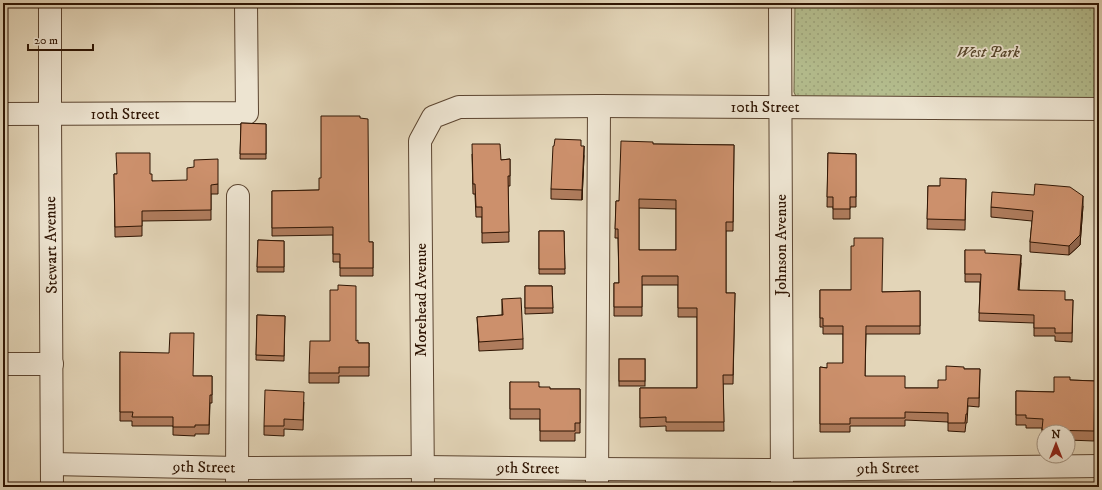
<svg xmlns="http://www.w3.org/2000/svg" width="1102" height="490" font-family="'IM FELL DW Pica',serif">
	<style>
		.park { fill: url(#park-dots); stroke: #726948 }
		.lines { fill: none; stroke-linecap: round; stroke-linejoin: round }
		.minor-casing { stroke: #5c4530; stroke-width: 24 }
		.minor { stroke: #ede4d1; stroke-width: 22 }
		.wall { fill: #af7c5d; stroke: #2f1503; fill-rule: evenodd }
		.shaded-wall { fill: #8f654c; stroke: #2f1503 }
		.building { fill: #cc906c; stroke: #2f1503; fill-rule: evenodd }
		.labels { text-anchor: middle; dominant-baseline: central; stroke-width: 3.5; stroke-linejoin: round; paint-order: stroke }
		.park-label { font-size: 16px; font-style: italic; fill: #57472d; stroke: #ede4d1 }
		.street-label { font-size: 16px; fill: #2f1503; stroke: #ede4d1 }
	</style>
	<defs>
		<pattern id="park-dots" width="8" height="8" patternUnits="userSpaceOnUse"><rect width="8" height="8" fill="#b4bd8e"/><path d="M2 2h.1M6 6h.1" fill="none" stroke="#9ba279" stroke-width="1.8" stroke-linecap="round"/></pattern>
	</defs>
	<rect width="100%" height="100%" fill="#e3d5b8"/>
	<filter id="stains"><feTurbulence type="fractalNoise" baseFrequency=".005" numOctaves="4"/><feColorMatrix values="0 0 0 0 .2 0 0 0 0 .09 0 0 0 0 .02 0 0 0 .5 -.17"/></filter>
	<radialGradient id="worn" r=".72"><stop offset=".6" stop-color="#630" stop-opacity="0"/><stop offset="1" stop-color="#630" stop-opacity=".3"/></radialGradient>
	<polygon class="park" points="795,3 1099,3 1099,101 797,99 794,92"/>
	<g class="lines">
		<defs>
			<g id="minor">
				<polyline points="50,3 50,114 52,487"/>
				<polyline points="780,3 782,487"/>
				<polyline points="3,114 247,113 246,3"/>
				<polyline points="3,364 52,364"/>
				<polyline points="52,464 237,468 423,467 597,469 782,470 1099,466"/>
				<polyline points="237,487 238,196"/>
				<polyline points="423,487 420,141 433,117 459,107 599,106 1099,109"/>
				<polyline points="597,487 599,106"/>
			</g>
		</defs>
		<use href="#minor" class="minor-casing"/>
		<use href="#minor" class="minor"/>
	</g>
	<g class="wall">
		<polygon points="241,123 266,124 266,159 240,159"/>
		<path d="M653 144 734 145 733 231H726V293H735L733 384H723L724 431H666V426L640 427V388H697V317H678V285H642V316H614V283H619L618 238H615L616 201H619ZM639 208 676 209V250H639Z"/>
		<polygon points="581,146 584,156 582,200 551,199 551,189"/>
		<polygon points="828,153 856,154 856,207 850,207 850,219 833,219 833,207 827,207"/>
		<polygon points="472,154 501,160 510,159 510,186 508,186 509,242 482,243 482,217 476,217 475,194 473,194"/>
		<polygon points="114,174 150,174 152,181 218,184 218,194 211,194 211,220 142,221 142,236 115,237"/>
		<polygon points="966,179 965,230 927,229 928,186 940,186"/>
		<polygon points="319,190 369,242 373,242 373,276 340,276 340,262 333,262 333,235 272,236 272,191"/>
		<polygon points="1083,206 1080,245 1069,255 1030,252 1030,242 1032,221 991,217 991,207"/>
		<polygon points="539,231 564,231 565,274 539,274"/>
		<polygon points="258,240 284,241 284,272 257,272"/>
		<polygon points="965,250 1021,263 1019,290 1065,300 1073,300 1072,342 1055,341 1055,336 1034,336 1034,323 979,321 980,282 965,282"/>
		<polygon points="525,286 552,286 553,313 525,314"/>
		<polygon points="820,290 851,290 882,292 920,291 920,334 866,334 865,376 905,388 938,388 946,380 964,369 980,369 979,407 968,406 967,423 966,423 965,432 948,431 948,422 905,420 905,426 850,426 850,432 820,432 820,367 827,368 843,363 843,334 823,334 823,327 820,327"/>
		<polygon points="502,299 523,339 523,349 479,351 477,317 502,315"/>
		<polygon points="257,315 285,316 284,361 256,360"/>
		<polygon points="356,341 358,343 369,343 369,376 339,376 339,383 309,383 309,373"/>
		<polygon points="120,352 193,376 212,376 212,403 210,403 209,434 195,434 195,436 173,435 173,426 132,426 132,421 120,421"/>
		<rect x="619" y="359" width="26" height="27"/>
		<polygon points="1070,380 1095,381 1094,441 1068,440 1068,432 1044,432 1044,439 1042,439 1042,428 1026,428 1026,425 1016,425 1016,391 1054,392"/>
		<polygon points="510,382 539,387 550,389 580,389 580,433 575,433 575,441 540,441 540,419 510,419"/>
		<polygon points="304,402 303,430 284,429 284,436 264,435 264,426"/>
	</g>
	<g class="shaded-wall">
		<polygon points="584,146 584,156 582,200 582,190"/>
		<polygon points="1083,196 1083,206 1080,245 1069,255 1069,246"/>
		<polygon points="1021,255 1021,263 1018,298 1018,290"/>
	</g>
	<g class="building">
		<polygon points="321,116 360,116 360,118 368,119 369,242 373,242 373,268 340,268 340,254 333,254 333,227 272,228 272,191 319,190 319,178 321,178"/>
		<polygon points="241,123 266,124 266,154 240,154"/>
		<polygon points="555,139 581,140 581,146 584,146 582,190 551,189 553,146 554,146"/>
		<path d="M621 141 653 142V144L734 145 733 222H726V293H735L733 375H723L724 422H666V417L640 418V388H697V308H678V276H642V307H614V283H619L618 229H615L616 201H619ZM639 199 676 200V250H639Z"/>
		<polygon points="472,144 500,144 501,160 510,159 510,176 508,176 509,232 482,233 482,207 476,207 475,184 473,184"/>
		<polygon points="116,153 150,153 150,174 152,174 152,181 187,180 187,168 194,167 194,160 218,159 218,184 211,185 211,210 142,211 142,226 115,227 114,174 117,174"/>
		<polygon points="828,153 856,154 856,197 850,197 850,209 833,209 833,197 827,197"/>
		<polygon points="940,178 966,179 965,220 927,219 928,186 940,186"/>
		<polygon points="1035,184 1070,187 1083,196 1080,235 1069,246 1030,242 1033,211 991,207 992,192 1034,195"/>
		<polygon points="539,231 564,231 565,269 539,269"/>
		<polygon points="854,238 883,238 882,292 920,291 920,326 866,326 865,376 905,376 905,388 938,388 938,380 946,380 946,366 964,367 964,369 980,369 979,398 968,398 967,414 966,414 965,423 948,423 948,413 905,412 905,418 850,418 850,424 820,424 820,367 827,368 827,363 843,363 843,326 823,326 823,318 820,318 820,290 851,290 851,246 854,246"/>
		<polygon points="258,240 284,241 284,267 257,267"/>
		<polygon points="965,250 985,250 985,253 1021,255 1018,290 1065,291 1065,300 1073,300 1072,333 1055,333 1055,328 1034,328 1034,315 979,313 981,274 965,274"/>
		<polygon points="338,285 356,286 356,341 358,340 358,343 369,343 369,367 339,367 339,373 309,373 310,341 330,341 330,290 338,290"/>
		<polygon points="525,286 552,286 553,308 525,308"/>
		<polygon points="521,298 523,339 479,342 477,317 503,315 502,299"/>
		<polygon points="257,315 285,316 284,356 256,355"/>
		<polygon points="170,333 194,333 193,376 212,376 212,395 210,395 209,425 195,425 195,427 173,427 173,417 132,417 133,412 120,412 120,352 169,353"/>
		<rect x="619" y="359" width="26" height="22"/>
		<polygon points="1054,377 1070,377 1070,380 1095,381 1094,431 1042,430 1043,419 1026,418 1026,415 1016,415 1016,391 1054,392"/>
		<polygon points="510,382 539,382 539,387 550,387 550,389 580,389 580,423 575,423 575,431 540,431 540,409 510,409"/>
		<polygon points="265,390 304,392 303,420 284,419 284,426 264,426"/>
	</g>
	<g class="labels">
		<g class="park-label">
			<text x="988" y="52">West Park</text>
		</g>
		<g class="street-label">
			<text x="765" y="107">10th Street</text>
			<text x="125" y="114">10th Street</text>
			<text transform="translate(51 245) rotate(-91)">Stewart Avenue</text>
			<text transform="translate(781 245) rotate(-90)">Johnson Avenue</text>
			<text transform="translate(421 300) rotate(-90)">Morehead Avenue</text>
			<text transform="translate(204 467) rotate(1)">9th Street</text>
			<text transform="translate(528 468) rotate(1)">9th Street</text>
			<text transform="translate(888 468) rotate(-1)">9th Street</text>
		</g>
	</g>
	<rect width="1102" height="490" fill="none" stroke="#e3d5b8" stroke-width="16"/>
	<rect x="4" y="4" width="1094" height="482" fill="none" stroke="#2f1503" stroke-width="2"/>
	<rect x="8" y="8" width="1086" height="474" fill="none" stroke="#2f1503"/>
	<g transform="translate(1056 444)"><circle r="19" fill="#ede4d1" stroke="#a1917f"/>
	<path d="M0-3L7 15L0 10L-7 15Z" fill="#8f2418"/>
	<text y="-6" font-size="11" font-weight="bold" text-anchor="middle" fill="#2f1503">N</text>
	</g>
	<path d="M28 44v6h65v-6" fill="none" stroke="#2f1503" stroke-width="2"/>
	<text x="34" y="44" font-size="12" fill="#2f1503" stroke="#ede4d1" stroke-width="3" paint-order="stroke">20 m</text>
	<rect width="100%" height="100%" filter="url(#stains)"/>
	<rect width="100%" height="100%" fill="url(#worn)"/>
</svg>
